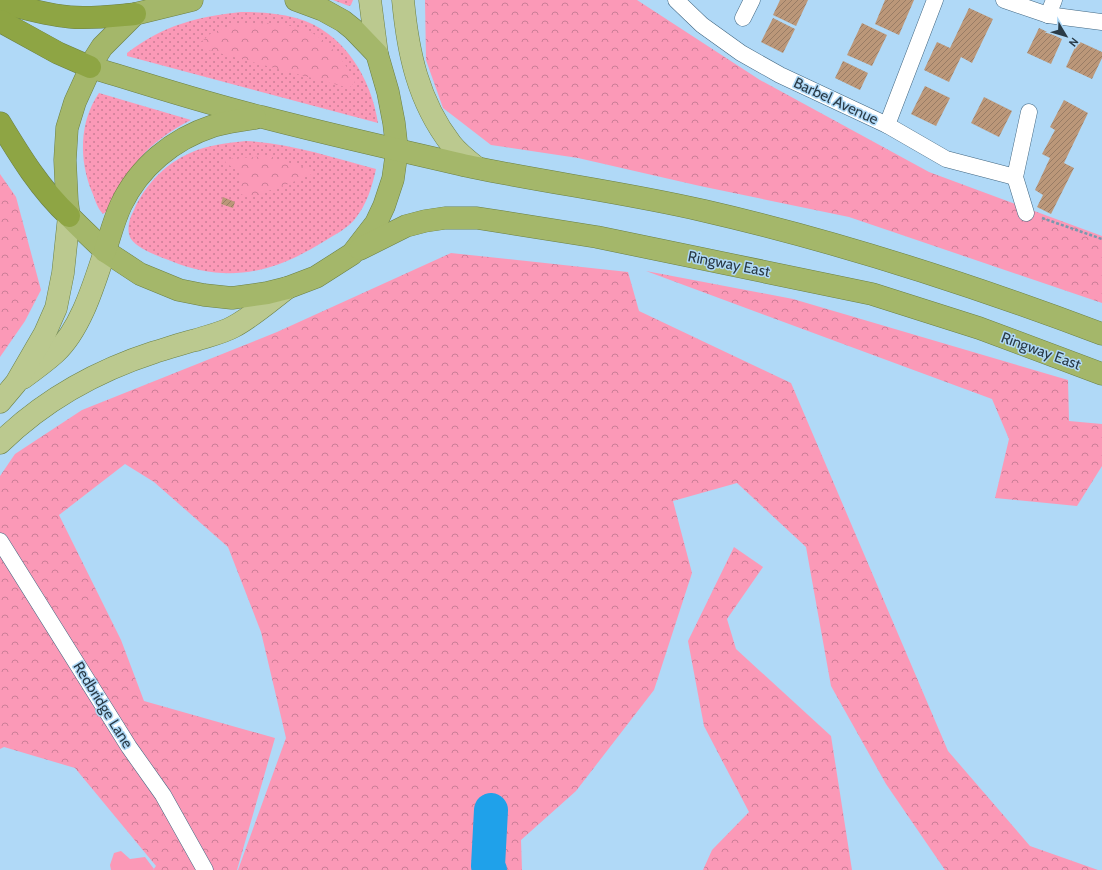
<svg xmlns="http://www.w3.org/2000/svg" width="1102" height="870" font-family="Cabin,sans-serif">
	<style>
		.grass { fill: url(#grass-dots) }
		.forest { fill: url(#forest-crowns) }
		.park { fill: #fb99b7 }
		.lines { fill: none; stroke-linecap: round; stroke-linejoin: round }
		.river { stroke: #1fa1ea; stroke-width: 34 }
		.building { fill: url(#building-hatch) }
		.minor-casing { stroke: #426782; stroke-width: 17 }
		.primary-casing { stroke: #6b8045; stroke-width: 23 }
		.trunk-casing { stroke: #6b8045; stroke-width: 23 }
		.motorway-casing { stroke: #6b8045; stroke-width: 23 }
		.path { stroke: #7998af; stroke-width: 2.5; stroke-dasharray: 3 2; stroke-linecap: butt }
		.minor { stroke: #fff; stroke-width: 16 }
		.primary { stroke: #bbc98f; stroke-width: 22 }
		.trunk { stroke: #a4b76a; stroke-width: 22 }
		.motorway { stroke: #8ea544; stroke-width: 22 }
		.labels { text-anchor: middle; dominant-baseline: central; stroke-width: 3; stroke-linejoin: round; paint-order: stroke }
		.street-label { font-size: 15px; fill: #2a3b47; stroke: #b0d9f7 }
	</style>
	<defs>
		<pattern id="grass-dots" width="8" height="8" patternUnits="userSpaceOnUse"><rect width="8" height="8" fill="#fb99b7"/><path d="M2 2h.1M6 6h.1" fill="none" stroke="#cb7e97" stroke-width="1.8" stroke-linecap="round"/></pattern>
		<pattern id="forest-crowns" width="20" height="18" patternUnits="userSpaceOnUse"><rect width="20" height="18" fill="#fb99b7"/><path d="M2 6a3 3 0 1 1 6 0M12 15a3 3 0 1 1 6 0" fill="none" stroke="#cb7e97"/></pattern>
		<pattern id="building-hatch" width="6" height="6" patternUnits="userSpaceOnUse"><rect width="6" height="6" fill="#bb9779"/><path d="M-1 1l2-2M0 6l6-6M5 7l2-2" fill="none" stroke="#987c65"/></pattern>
	</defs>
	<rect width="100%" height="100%" fill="#b0d9f7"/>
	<g class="grass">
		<polygon points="333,0 353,0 351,5 349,6"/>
		<path d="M241 12C260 12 278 13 296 18 343 31 371 77 378 123L127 56V53C164 25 196 17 241 12Z"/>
		<path d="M99 93 191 120C146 143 128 168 106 212L103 214C97 208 95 199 92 192 79 160 79 122 99 93Z"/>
		<path d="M246 141C290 143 334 158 376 169 372 187 367 204 355 219 347 229 334 235 323 242 273 273 227 284 171 261 160 257 138 249 131 239 126 230 129 219 134 210 145 185 165 164 190 153 207 145 228 143 246 141Z"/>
	</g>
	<g class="forest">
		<polygon points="425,0 637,0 760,80 929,172 1102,236 1102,303 849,217 700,186 578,158 491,145 443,108 426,60"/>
		<path d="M272 23C283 25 301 27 309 31 329 42 346 62 355 82L349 88 204 49 199 44 210 34 231 25Z"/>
		<polygon points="269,156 317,172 281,187 247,197 239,193 240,173 225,162 227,159"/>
		<polygon points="0,174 16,197 41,290 25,321 0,357"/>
		<polygon points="451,253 628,272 639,311 791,383 948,751 1030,846 1098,870 945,870 886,784 831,686 806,547 737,483 673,501 692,573 654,690 576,791 521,840 522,870 238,870 286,738 261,632 228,547 154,482 125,464 59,515 121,640 144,701 275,738 237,870 153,870 156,866 75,768 4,747 0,749 0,476 15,454 82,410 277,332"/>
		<polygon points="646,271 793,299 1068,380 1069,421 1102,424 1102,466 1077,506 995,498 1009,439 992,399"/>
		<polygon points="734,547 763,567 727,619 736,649 831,736 852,870 703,870 712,850 749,812 704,726 688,641"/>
	</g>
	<polygon class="park" points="121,851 130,859 145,857 154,869 153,870 111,870 110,865 114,853"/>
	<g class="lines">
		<polyline class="river" points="490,870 488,866 491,810"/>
	</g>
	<g class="building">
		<polygon points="780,0 808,0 796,26 773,15"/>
		<polygon points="885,0 914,0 899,35 875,24"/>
		<polygon points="969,8 993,19 972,63 961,57 949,82 924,70 937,42 950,48"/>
		<polygon points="773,18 795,29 783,53 761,42"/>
		<polygon points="862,23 887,35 872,66 847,55"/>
		<polygon points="1039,28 1062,39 1051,64 1027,53"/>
		<polygon points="1078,41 1102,52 1102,58 1092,79 1066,67"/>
		<polygon points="843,61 868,73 860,90 835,78"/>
		<polygon points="925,86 950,98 936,126 911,114"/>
		<polygon points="984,97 1012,111 999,137 971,123"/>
		<polygon points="1064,100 1088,113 1064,163 1074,168 1051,214 1037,207 1043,195 1035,190 1050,158 1042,154 1055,130 1050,127"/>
		<polygon points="223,197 235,202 233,208 221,204"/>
	</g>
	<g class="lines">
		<defs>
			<g id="minor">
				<polyline points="676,0 702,25 741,53 780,75 887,125 946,159 1015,177"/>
				<polyline points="1004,0 1048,15 1102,22"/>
				<polyline points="1048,15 1054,0"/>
				<polyline points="743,18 752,0"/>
				<polyline points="887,125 935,0"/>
				<polyline points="1026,213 1015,177 1029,112"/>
				<polyline points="0,541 129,747 163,795 205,870"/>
			</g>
			<g id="primary">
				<polyline points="370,0 377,54"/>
				<path d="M403 0C408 53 418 101 451 144 458 153 467 160 476 167"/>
				<path d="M23 378C34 370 45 362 55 353 81 329 94 284 105 251"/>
				<polyline points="0,402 16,383 45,333 56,308 63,273 69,216"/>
				<path d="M0 443C45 399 96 371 155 352 169 348 182 343 196 340 208 336 222 333 233 327 252 317 270 301 287 288"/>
			</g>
			<g id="trunk">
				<polyline points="192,0 135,14 102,47 95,58 75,102 67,128 65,160 67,201 69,216 78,225 105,251 140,274 179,290 204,295 232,298 267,293 287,288 316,277 352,254 376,223 384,206 393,179 397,150 394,123 388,92 377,54 353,29 343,21 323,10 296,0"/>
				<path d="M90 67C147 84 204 103 262 117 331 135 402 151 472 167 549 183 628 193 705 211 840 242 972 285 1102 334"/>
				<polyline points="360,249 406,226 425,221 445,218 477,218 597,237 872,294 979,328 1102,374"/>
				<path d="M105 251C110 236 114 220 121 205 139 167 173 139 213 126 227 122 241 120 255 118"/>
			</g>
			<g id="motorway">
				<path d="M0 2C23 8 46 15 70 17 91 19 113 16 135 14"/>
				<polyline points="0,21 58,53 90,67"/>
				<path d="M0 123C20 156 40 189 69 216"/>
			</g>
		</defs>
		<use href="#minor" class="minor-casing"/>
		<use href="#primary" class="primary-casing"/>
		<use href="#trunk" class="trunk-casing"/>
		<use href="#motorway" class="motorway-casing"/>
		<polyline class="path" points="1042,218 1102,239"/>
		<use href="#minor" class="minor"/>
		<use href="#primary" class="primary"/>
		<use href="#trunk" class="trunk"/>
		<use href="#motorway" class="motorway"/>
	</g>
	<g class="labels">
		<g class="street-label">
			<text transform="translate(836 101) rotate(25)">Barbel Avenue</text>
			<text transform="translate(729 264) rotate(11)">Ringway East</text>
			<text transform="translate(1041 351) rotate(20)">Ringway East</text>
			<text transform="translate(103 705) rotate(58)">Redbridge Lane</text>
		</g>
	</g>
	<g transform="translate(1066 36) rotate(128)" stroke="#b0d9f7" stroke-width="3" paint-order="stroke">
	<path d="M0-3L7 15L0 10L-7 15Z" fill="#2a3b47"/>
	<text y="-6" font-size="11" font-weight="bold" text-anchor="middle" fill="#2a3b47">N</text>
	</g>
</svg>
